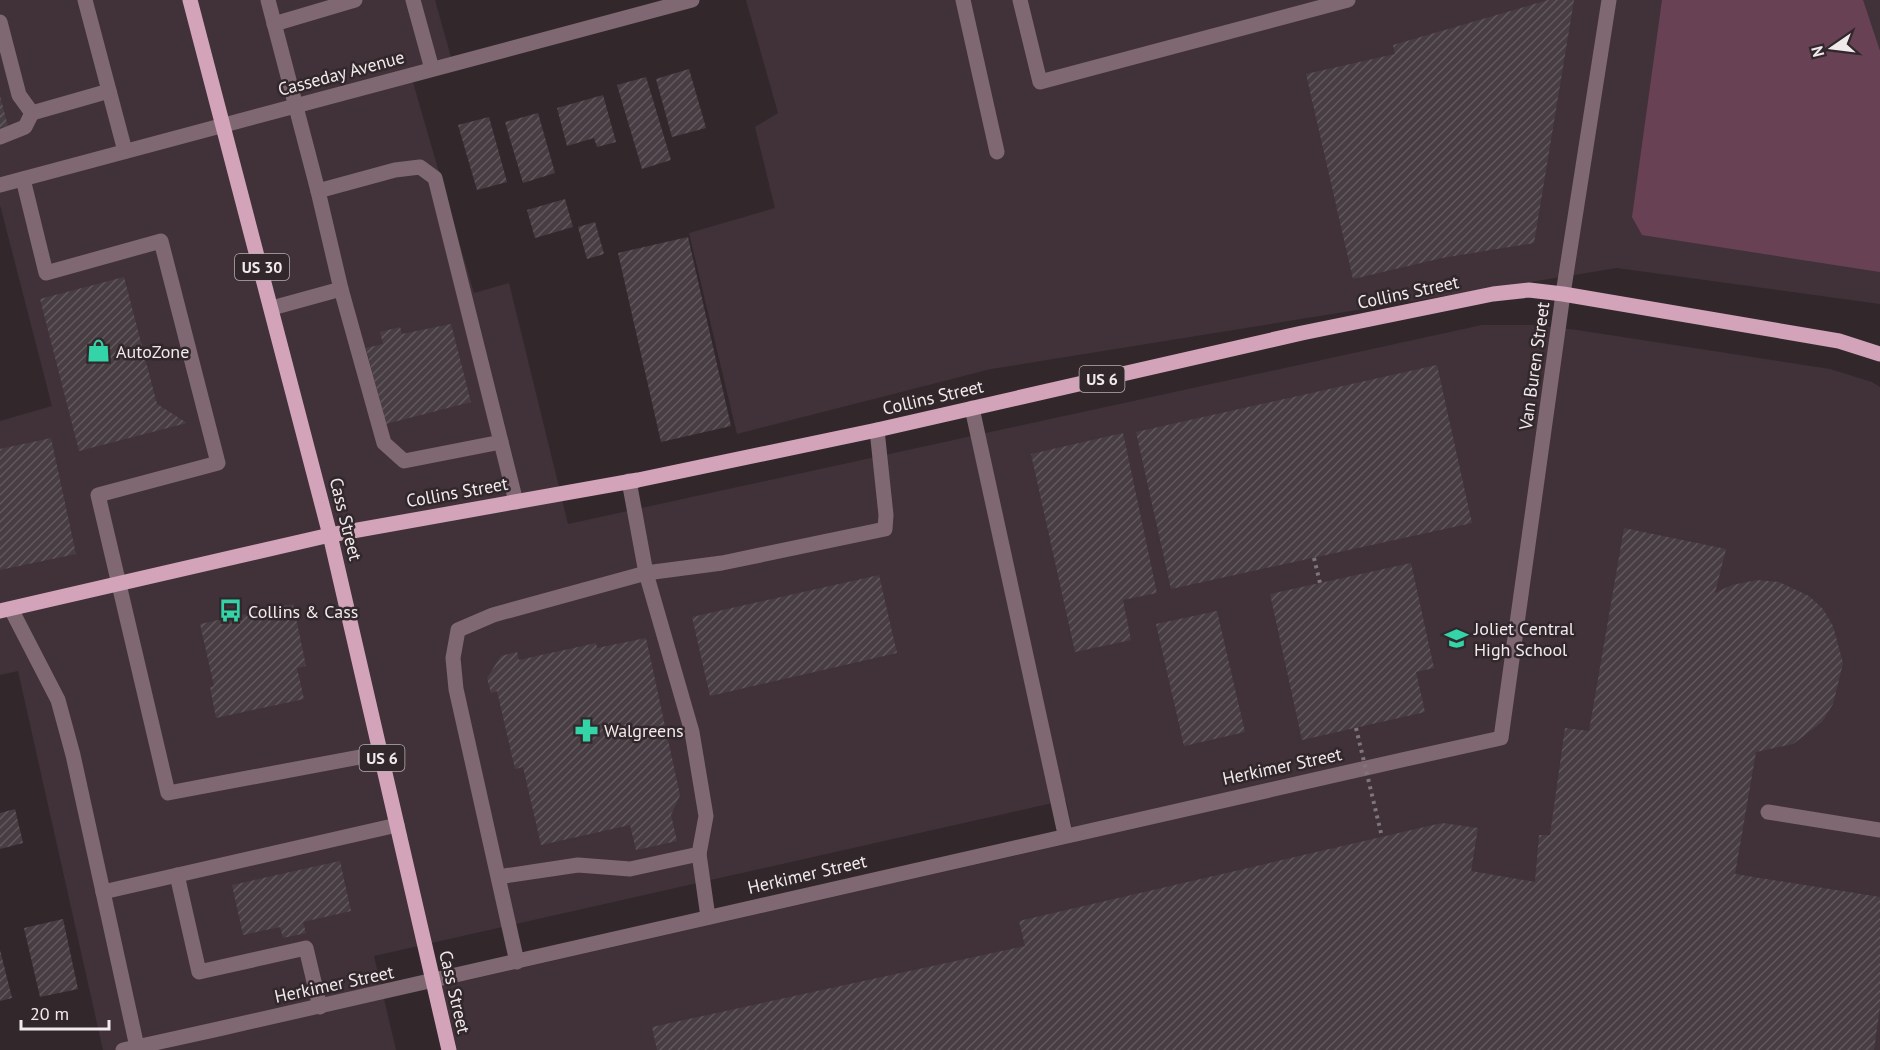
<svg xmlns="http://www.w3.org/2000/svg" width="1880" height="1050" font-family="'PT Sans',sans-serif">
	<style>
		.built { fill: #413239 }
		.grass { fill: #684254 }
		.building { fill: url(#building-hatch) }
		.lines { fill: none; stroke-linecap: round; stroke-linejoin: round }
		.path { stroke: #7e7679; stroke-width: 4; stroke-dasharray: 3 4.5; stroke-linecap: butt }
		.minor { stroke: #7f6872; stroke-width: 15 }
		.major { stroke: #d3a3b9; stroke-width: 15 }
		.path-bridge { stroke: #7e7679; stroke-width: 4; stroke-dasharray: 3 4.5; stroke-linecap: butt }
		.labels { text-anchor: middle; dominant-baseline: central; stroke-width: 5; stroke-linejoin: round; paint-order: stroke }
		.shield { fill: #32282c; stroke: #b8b0b3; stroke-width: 1.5 }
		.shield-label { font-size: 16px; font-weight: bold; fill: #f1eaed }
		.street-label { font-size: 18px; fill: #f1eaed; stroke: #32282c }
		.poi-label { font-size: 18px; fill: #f1eaed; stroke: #32282c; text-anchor: start }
	</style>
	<defs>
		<pattern id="building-hatch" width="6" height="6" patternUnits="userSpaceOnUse" patternTransform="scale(1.5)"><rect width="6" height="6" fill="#473d42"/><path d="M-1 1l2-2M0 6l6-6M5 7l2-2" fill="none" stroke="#62595e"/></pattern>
	</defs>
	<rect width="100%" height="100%" fill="#32282c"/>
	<g class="built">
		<polygon points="0,0 435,0 454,68 412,79 474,293 509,283 568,524 1482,325 1534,325 1577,330 1830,369 1872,382 1880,387 1880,1050 457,1050 442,986 1075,842 1066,800 374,956 396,1050 103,1050 18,671 0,675 0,421 52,406 0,205"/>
		<polygon points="746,0 1880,0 1880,304 1617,268 991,369 737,434 689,233 775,208 755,127 778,113"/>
	</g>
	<polygon class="grass" points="1662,0 1863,0 1880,51 1880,272 1642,235 1632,217"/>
	<g class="building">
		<polygon points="1548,0 1574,0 1534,243 1442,258 1353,279 1306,74 1395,54 1393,45"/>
		<polygon points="689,69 706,128 672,137 656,79"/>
		<polygon points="646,77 671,160 642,169 617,85"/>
		<polygon points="603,95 616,142 597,147 594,138 567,146 557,108"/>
		<polygon points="0,96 8,126 0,128"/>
		<polygon points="538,113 555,173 523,183 505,122"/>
		<polygon points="489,117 507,182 477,190 458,125"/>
		<polygon points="565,199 573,227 535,238 527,210"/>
		<polygon points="595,222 604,254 587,259 578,227"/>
		<polygon points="688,237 731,426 661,442 618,253"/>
		<polygon points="124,277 157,404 187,423 79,451 40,299"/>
		<polygon points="451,324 471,402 386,424 366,348 383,344 380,332 400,327 402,334"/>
		<polygon points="1437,365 1472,523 1171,589 1136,432"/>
		<polygon points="1123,433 1157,593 1123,600 1131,640 1075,652 1031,454"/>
		<polygon points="51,438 76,554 0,570 0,449"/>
		<polygon points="1624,528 1726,549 1715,593 1732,585 1757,580 1779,582 1809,596 1823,609 1833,626 1843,663 1833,704 1822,722 1793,744 1756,752 1735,874 1880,897 1880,1007 1874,1050 657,1050 652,1027 1025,946 1019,921 1442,823 1478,828 1471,871 1535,882 1539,835 1550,835 1565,728 1589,731"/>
		<polygon points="1411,563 1434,668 1416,672 1425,712 1302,740 1270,594"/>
		<polygon points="879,575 897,653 710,696 692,617"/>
		<polygon points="293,604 306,666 297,668 304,699 216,718 210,687 214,686 200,624"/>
		<polygon points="1217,611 1245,732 1184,746 1156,624"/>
		<polygon points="646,638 680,795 671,815 677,841 636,850 630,825 541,845 523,767 515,769 497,691 491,693 487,678 501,656 517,652 519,660 596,643 597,648"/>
		<polygon points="15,809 23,843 0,849 0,813"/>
		<polygon points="340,861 351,911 303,922 306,933 283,938 280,927 243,935 232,885"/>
		<polygon points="63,919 78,989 40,997 24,928"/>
		<polygon points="0,950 12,998 0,1001"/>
	</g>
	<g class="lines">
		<polyline class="path" points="1314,558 1320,583"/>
		<g class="minor">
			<polyline points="85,0 125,151"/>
			<polyline points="268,0 318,191 395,170 420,167 435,178 516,502"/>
			<polyline points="413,0 432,69"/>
			<polyline points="963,0 997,152"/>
			<polyline points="1020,0 1040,82 1348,0"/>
			<polyline points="0,22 19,95 32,113 109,91"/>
			<polyline points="274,24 355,0"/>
			<polyline points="0,137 25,127 32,113"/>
			<polyline points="23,179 46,273 161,241 218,463 98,495 168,793 381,753"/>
			<polyline points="0,185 692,0"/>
			<polyline points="318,191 341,289"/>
			<polyline points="272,308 341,289 384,443 404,461 501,442"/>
			<polyline points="972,408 1065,834"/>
			<polyline points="629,481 646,573 722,563 885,529 886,515 877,430"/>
			<polyline points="11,609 58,700 73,755 137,1047"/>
			<polyline points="1768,812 1880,830"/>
			<polyline points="699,854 708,917"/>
			<polyline points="177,875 199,972 306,948 320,1007"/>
			<polyline points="498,877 578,865 630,869 699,854 706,816 692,732 646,573 493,615 458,630 453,658 456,689 517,962"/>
			<polyline points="103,892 397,825"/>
			<path d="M123 1050C583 949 1041 839 1501 738L1563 294 1609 0"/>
		</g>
		<g class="major">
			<polyline points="190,0 330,535 449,1050"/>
			<polyline points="0,611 330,535 638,480 877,430 1302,333 1493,294 1529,290 1563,294 1839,341 1880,354"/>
		</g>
		<polyline class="path-bridge" points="1356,728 1382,837"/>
	</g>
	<defs>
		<symbol id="shop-bare" viewBox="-9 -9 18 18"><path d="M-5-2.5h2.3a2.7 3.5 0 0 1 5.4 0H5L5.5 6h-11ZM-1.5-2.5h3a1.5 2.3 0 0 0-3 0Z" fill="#33d4a8" stroke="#32282c" stroke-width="2.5" paint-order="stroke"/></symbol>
		<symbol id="bus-bare" viewBox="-9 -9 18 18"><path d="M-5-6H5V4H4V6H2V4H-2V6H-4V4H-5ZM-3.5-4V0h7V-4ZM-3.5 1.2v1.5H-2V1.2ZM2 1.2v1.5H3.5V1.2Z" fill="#33d4a8" stroke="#32282c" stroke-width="2.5" paint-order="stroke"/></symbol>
		<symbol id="school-bare" viewBox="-9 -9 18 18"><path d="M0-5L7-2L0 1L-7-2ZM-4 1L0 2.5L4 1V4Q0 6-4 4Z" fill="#33d4a8" stroke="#32282c" stroke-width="2.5" paint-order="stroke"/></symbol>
		<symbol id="pharmacy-bare" viewBox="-9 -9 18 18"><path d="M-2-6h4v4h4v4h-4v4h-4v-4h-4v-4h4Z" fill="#33d4a8" stroke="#32282c" stroke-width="2.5" paint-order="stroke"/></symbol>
	</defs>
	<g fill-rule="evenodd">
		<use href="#shop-bare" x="82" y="334" width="33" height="33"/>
		<use href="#bus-bare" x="214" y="594" width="33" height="33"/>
		<use href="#school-bare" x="1440" y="622" width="33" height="33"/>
		<use href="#pharmacy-bare" x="570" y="714" width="33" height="33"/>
	</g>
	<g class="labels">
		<g class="shield">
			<rect x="235" y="254" width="54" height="26" rx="4.5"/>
			<rect x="1079.5" y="366" width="45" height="26" rx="4.5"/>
			<rect x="359.5" y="745" width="45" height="26" rx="4.5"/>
		</g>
		<g class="shield-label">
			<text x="262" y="267">US 30</text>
			<text x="1102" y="379">US 6</text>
			<text x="382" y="758">US 6</text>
		</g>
		<g class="street-label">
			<text transform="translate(341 73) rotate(-15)">Casseday Avenue</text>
			<text transform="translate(1408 292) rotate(-12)">Collins Street</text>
			<text transform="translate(1534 366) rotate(-82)">Van Buren Street</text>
			<text transform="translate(933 397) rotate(-13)">Collins Street</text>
			<text transform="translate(457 492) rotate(-10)">Collins Street</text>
			<text transform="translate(346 519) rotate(76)">Cass Street</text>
			<text transform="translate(1282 766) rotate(-12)">Herkimer Street</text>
			<text transform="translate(807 874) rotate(-13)">Herkimer Street</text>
			<text transform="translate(334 984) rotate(-12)">Herkimer Street</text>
			<text transform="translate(455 992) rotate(77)">Cass Street</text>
		</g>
		<g class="poi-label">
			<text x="116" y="351">AutoZone</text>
			<text x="248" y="611">Collins &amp; Cass</text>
			<text x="1474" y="628">Joliet Central<tspan x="1474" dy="21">High School</tspan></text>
			<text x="604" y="730">Walgreens</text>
		</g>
	</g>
	<g transform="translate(1832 48) rotate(256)" stroke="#32282c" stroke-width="4.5" paint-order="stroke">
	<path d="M0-4.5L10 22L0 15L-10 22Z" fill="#f1eaed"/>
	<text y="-9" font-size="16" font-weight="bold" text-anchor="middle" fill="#f1eaed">N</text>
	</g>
	<path d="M21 1020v9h88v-9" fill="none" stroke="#f1eaed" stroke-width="3"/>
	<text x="30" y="1020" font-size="18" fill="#f1eaed" stroke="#32282c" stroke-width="4.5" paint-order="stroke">20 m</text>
</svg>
